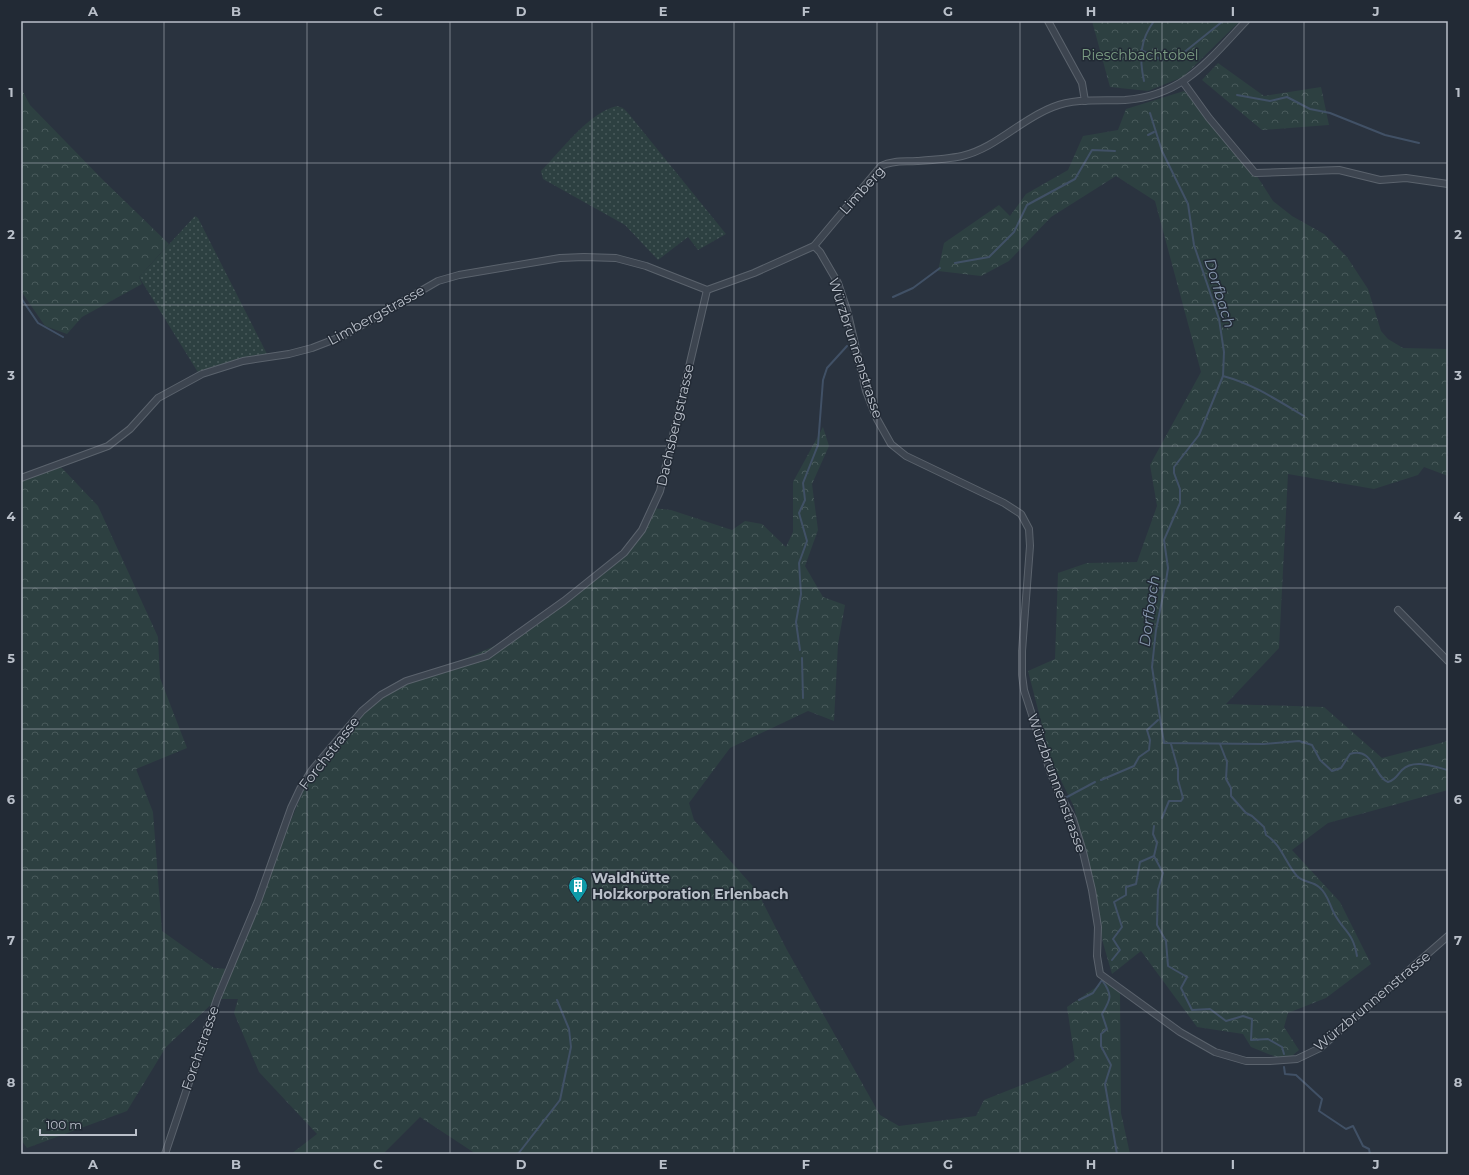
<svg xmlns="http://www.w3.org/2000/svg" width="1469" height="1175" font-family="Montserrat,sans-serif">
	<style>
		.grass { fill: url(#grass-dots) }
		.forest { fill: url(#forest-crowns) }
		.lines { fill: none; stroke-linecap: round; stroke-linejoin: round }
		.stream { stroke: #415166; stroke-width: 2 }
		.minor-casing { stroke: #5b636d; stroke-width: 8 }
		.minor { stroke: #3d4550; stroke-width: 6 }
		.grid { fill: none; stroke: #bac0ca; stroke-width: 1; stroke-opacity: 0.55 }
		.labels { text-anchor: middle; dominant-baseline: central; stroke-width: 3; stroke-linejoin: round; paint-order: stroke }
		.park-label { font-size: 14px; fill: #7b9d83; stroke: #222a35 }
		.street-label { font-size: 14px; fill: #bac0ca; stroke: #222a35 }
		.poi-label { font-size: 14px; font-weight: bold; fill: #bac0ca; stroke: #222a35; text-anchor: start }
		.water-label { font-size: 15px; font-style: italic; fill: #8697ad; stroke: #222a35 }
		.neatline { fill: none; stroke: #bac0ca; stroke-width: 1.5 }
		.grid-label { font-size: 13px; text-anchor: middle; font-weight: bold; fill: #bac0ca }
	</style>
	<defs>
		<pattern id="grass-dots" width="8" height="8" patternUnits="userSpaceOnUse"><rect width="8" height="8" fill="#2d4041"/><path d="M2 2h.1M6 6h.1" fill="none" stroke="#495a5b" stroke-width="1.8" stroke-linecap="round"/></pattern>
		<pattern id="forest-crowns" width="20" height="18" patternUnits="userSpaceOnUse"><rect width="20" height="18" fill="#2d4041"/><path d="M2 6a3 3 0 1 1 6 0M12 15a3 3 0 1 1 6 0" fill="none" stroke="#495a5b"/></pattern>
	</defs>
	<rect width="100%" height="100%" fill="#2a333f"/>
	<g class="grass">
		<path d="M617 106 623 108 628 113 726 234 698 250 688 237 658 260 625 225 543 179 541 171C561 151 589 112 617 106Z"/>
		<polygon points="195,216 198,218 267,354 239,359 199,374 139,277"/>
	</g>
	<g class="forest">
		<polygon points="1092,21 1240,21 1183,77 1148,91 1110,87"/>
		<polygon points="1218,63 1264,96 1321,87 1329,125 1262,130 1202,80"/>
		<polygon points="21,88 30,105 102,179 169,244 139,277 142,284 82,317 67,334 45,326 21,291"/>
		<polygon points="1184,91 1209,118 1255,173 1273,201 1292,216 1324,234 1347,257 1368,289 1381,331 1388,339 1403,348 1448,349 1448,476 1424,467 1418,475 1374,489 1288,474 1279,648 1226,704 1324,707 1382,758 1448,741 1448,790 1328,823 1292,850 1340,902 1371,964 1326,998 1288,1013 1284,1027 1299,1050 1286,1061 1251,1047 1243,1034 1197,1027 1141,951 1112,974 1103,943 1091,873 1074,807 1051,760 1028,671 1055,659 1058,573 1087,563 1137,562 1157,506 1150,465 1201,372 1155,201 1116,176 1051,217 1009,261 981,276 938,271 944,243 999,205 1010,216 1026,194 1068,170 1083,136 1118,130 1126,109"/>
		<polygon points="823,427 829,446 812,484 818,530 805,566 823,597 845,605 838,644 834,721 808,711 730,748 689,803 694,820 757,891 787,950 880,1115 899,1126 976,1116 984,1100 1060,1070 1075,1060 1067,1007 1105,981 1120,991 1121,1113 1130,1154 476,1154 420,1117 383,1154 291,1154 317,1134 259,1072 234,1013 238,999 217,999 166,1047 127,1111 27,1148 21,1140 21,478 59,465 98,506 158,637 160,678 187,748 136,769 153,812 162,931 214,968 229,969 312,770 362,711 381,695 506,641 624,553 652,508 671,510 732,530 745,521 762,524 786,547 793,532 793,482"/>
	</g>
	<g class="lines">
		<g class="stream">
			<polyline points="1141,50 1162,60 1167,57 1177,58 1223,21"/>
			<path d="M1144 81C1139 58 1140 40 1154 21"/>
			<polyline points="1237,95 1270,101 1287,97 1310,109 1330,113 1385,135 1419,143"/>
			<path d="M1150 113 1162 151 1188 204 1194 245 1219 319 1224 352 1223 376 1199 435 1174 467V473L1180 489V503L1164 540 1168 568 1166 581 1156 630 1152 667 1164 743 1264 744 1299 741 1312 745 1320 760 1332 771 1341 768 1350 754C1373 746 1374 777 1388 782 1396 780 1397 775 1402 770 1414 758 1435 767 1448 770"/>
			<polyline points="1148,135 1154,132"/>
			<polyline points="955,263 989,257 1014,232 1027,205 1075,179 1092,150 1115,151"/>
			<polyline points="893,297 913,288 940,268"/>
			<polyline points="21,298 38,323 63,337"/>
			<path d="M1223 376C1253 384 1277 400 1304 416"/>
			<polyline points="800,650 796,622 801,594 799,563 807,541 799,513 805,500 803,483 818,445 823,380 827,368 847,346"/>
			<polyline points="802,658 803,698"/>
			<path d="M1220 744 1227 762 1226 779 1231 788V796L1246 813 1252 816 1264 827 1266 835C1281 844 1286 864 1297 876 1304 883 1312 881 1319 887 1328 894 1329 904 1334 913 1344 932 1353 932 1357 956"/>
			<polyline points="1101,780 1134,766 1139,757 1149,750 1150,740 1147,730 1158,720"/>
			<polyline points="1067,797 1095,782"/>
			<polyline points="1162,818 1169,801 1181,801 1183,798 1178,780 1178,769 1171,744"/>
			<polyline points="1154,826 1153,834 1157,843 1154,856 1163,873 1158,890 1157,925 1166,941 1168,966 1187,977 1181,988 1192,1010 1210,1009 1226,1021 1243,1016 1252,1019 1251,1040 1268,1039 1282,1047 1284,1054"/>
			<polyline points="1112,960 1120,950 1113,939 1122,927 1114,902 1126,895 1126,887 1136,884 1140,862 1154,856"/>
			<path d="M1079 1000 1093 993 1102 980C1113 995 1111 999 1102 1014L1107 1029 1101 1034V1046L1111 1065 1105 1084 1117 1154"/>
			<polyline points="1284,1067 1285,1074 1296,1075 1322,1099 1319,1111 1346,1129 1353,1126 1363,1146 1369,1149 1370,1154"/>
			<polyline points="518,1154 560,1100 571,1047 569,1029 557,1000"/>
		</g>
		<defs>
			<g id="minor">
				<polyline points="1048,21 1082,83 1085,101"/>
				<polyline points="1183,82 1209,118 1255,173 1339,170 1380,180 1406,178 1448,184"/>
				<polyline points="814,246 820,252 838,283 847,310 866,391 877,419 891,444 906,456 1004,503 1021,514 1029,529 1030,546 1022,651 1022,675 1024,690 1051,774 1058,791 1073,819 1083,852 1092,890 1098,927 1097,956 1100,974 1180,1032 1215,1052 1246,1061 1270,1061 1297,1059 1320,1048 1448,936"/>
				<path d="M21 478 108 446 130 429 158 398 202 374 243 361 289 354 312 348 343 336 438 281 459 275 560 258 584 257 616 258 646 266 707 290 754 273 814 246 881 166C893 160 905 162 917 161 932 160 948 159 962 156 996 148 1021 119 1053 107 1076 98 1101 101 1125 100 1183 96 1209 60 1246 21"/>
				<polyline points="1398,610 1448,661"/>
				<polyline points="165,1154 217,999 258,901 291,808 300,789 312,770 362,711 381,695 406,681 487,656 564,601 624,553 642,530 660,491 707,290"/>
			</g>
		</defs>
		<use href="#minor" class="minor-casing"/>
		<use href="#minor" class="minor"/>
	</g>
	<path class="grid" d="M164 21V1154M307 21V1154M450 21V1154M592 21V1154M734 21V1154M877 21V1154M1020 21V1154M1162 21V1154M1304 21V1154M21 163H1448M21 305H1448M21 446H1448M21 588H1448M21 729H1448M21 870H1448M21 1012H1448"/>
	<defs>
		<symbol id="building-pin" viewBox="-11 -11 22 30"><path d="M0 17L-7.5 6A9.5 9.5 0 1 1 7.5 6Z" fill="#0f9aa8" stroke="#222a35"/><path d="M-4-6H4V6H1V3H-1V6H-4ZM-2.5-4.3h1.7v1.8h-1.7ZM.8-4.3h1.7v1.8H.8ZM-2.5-1h1.7V.8h-1.7ZM.8-1h1.7V.8H.8Z" fill="#fff"/></symbol>
	</defs>
	<g fill-rule="evenodd">
		<use href="#building-pin" x="567" y="875" width="22" height="30"/>
	</g>
	<g class="labels">
		<g class="park-label">
			<text x="1140" y="55">Rieschbachtobel</text>
		</g>
		<g class="street-label">
			<text transform="translate(862 190) rotate(-48)">Limberg</text>
			<text transform="translate(376 315) rotate(-29)">Limbergstrasse</text>
			<text transform="translate(856 348) rotate(72)">Würzbrunnenstrasse</text>
			<text transform="translate(675 425) rotate(-77)">Dachsbergstrasse</text>
			<text transform="translate(329 753) rotate(-52)">Forchstrasse</text>
			<text transform="translate(1057 783) rotate(70)">Würzbrunnenstrasse</text>
			<text transform="translate(1372 1001) rotate(-40)">Würzbrunnenstrasse</text>
			<text transform="translate(200 1048) rotate(-71)">Forchstrasse</text>
		</g>
		<g class="poi-label">
			<text x="592" y="878">Waldhütte<tspan x="592" dy="16">Holzkorporation Erlenbach</tspan></text>
		</g>
		<g class="water-label">
			<text transform="translate(1220 293) rotate(73)">Dorfbach</text>
			<text transform="translate(1149 611) rotate(-82)">Dorfbach</text>
		</g>
	</g>
	<rect width="1469" height="1175" fill="none" stroke="#222a35" stroke-width="44"/>
	<path d="M40 1129v6h96v-6" fill="none" stroke="#bac0ca" stroke-width="2"/>
	<text x="46" y="1129" font-size="12" fill="#bac0ca" stroke="#222a35" stroke-width="3" paint-order="stroke">100 m</text>
	<rect x="22" y="22" width="1425" height="1131" class="neatline"/>
	<g class="grid-label">
		<text x="93" y="16">A</text>
		<text x="236" y="16">B</text>
		<text x="378" y="16">C</text>
		<text x="521" y="16">D</text>
		<text x="663" y="16">E</text>
		<text x="806" y="16">F</text>
		<text x="948" y="16">G</text>
		<text x="1091" y="16">H</text>
		<text x="1233" y="16">I</text>
		<text x="1376" y="16">J</text>
		<text x="11" y="97">1</text>
		<text x="1458" y="97">1</text>
		<text x="11" y="239">2</text>
		<text x="1458" y="239">2</text>
		<text x="11" y="380">3</text>
		<text x="1458" y="380">3</text>
		<text x="11" y="521">4</text>
		<text x="1458" y="521">4</text>
		<text x="11" y="663">5</text>
		<text x="1458" y="663">5</text>
		<text x="11" y="804">6</text>
		<text x="1458" y="804">6</text>
		<text x="11" y="945">7</text>
		<text x="1458" y="945">7</text>
		<text x="11" y="1087">8</text>
		<text x="1458" y="1087">8</text>
		<text x="93" y="1169">A</text>
		<text x="236" y="1169">B</text>
		<text x="378" y="1169">C</text>
		<text x="521" y="1169">D</text>
		<text x="663" y="1169">E</text>
		<text x="806" y="1169">F</text>
		<text x="948" y="1169">G</text>
		<text x="1091" y="1169">H</text>
		<text x="1233" y="1169">I</text>
		<text x="1376" y="1169">J</text>
	</g>
</svg>
